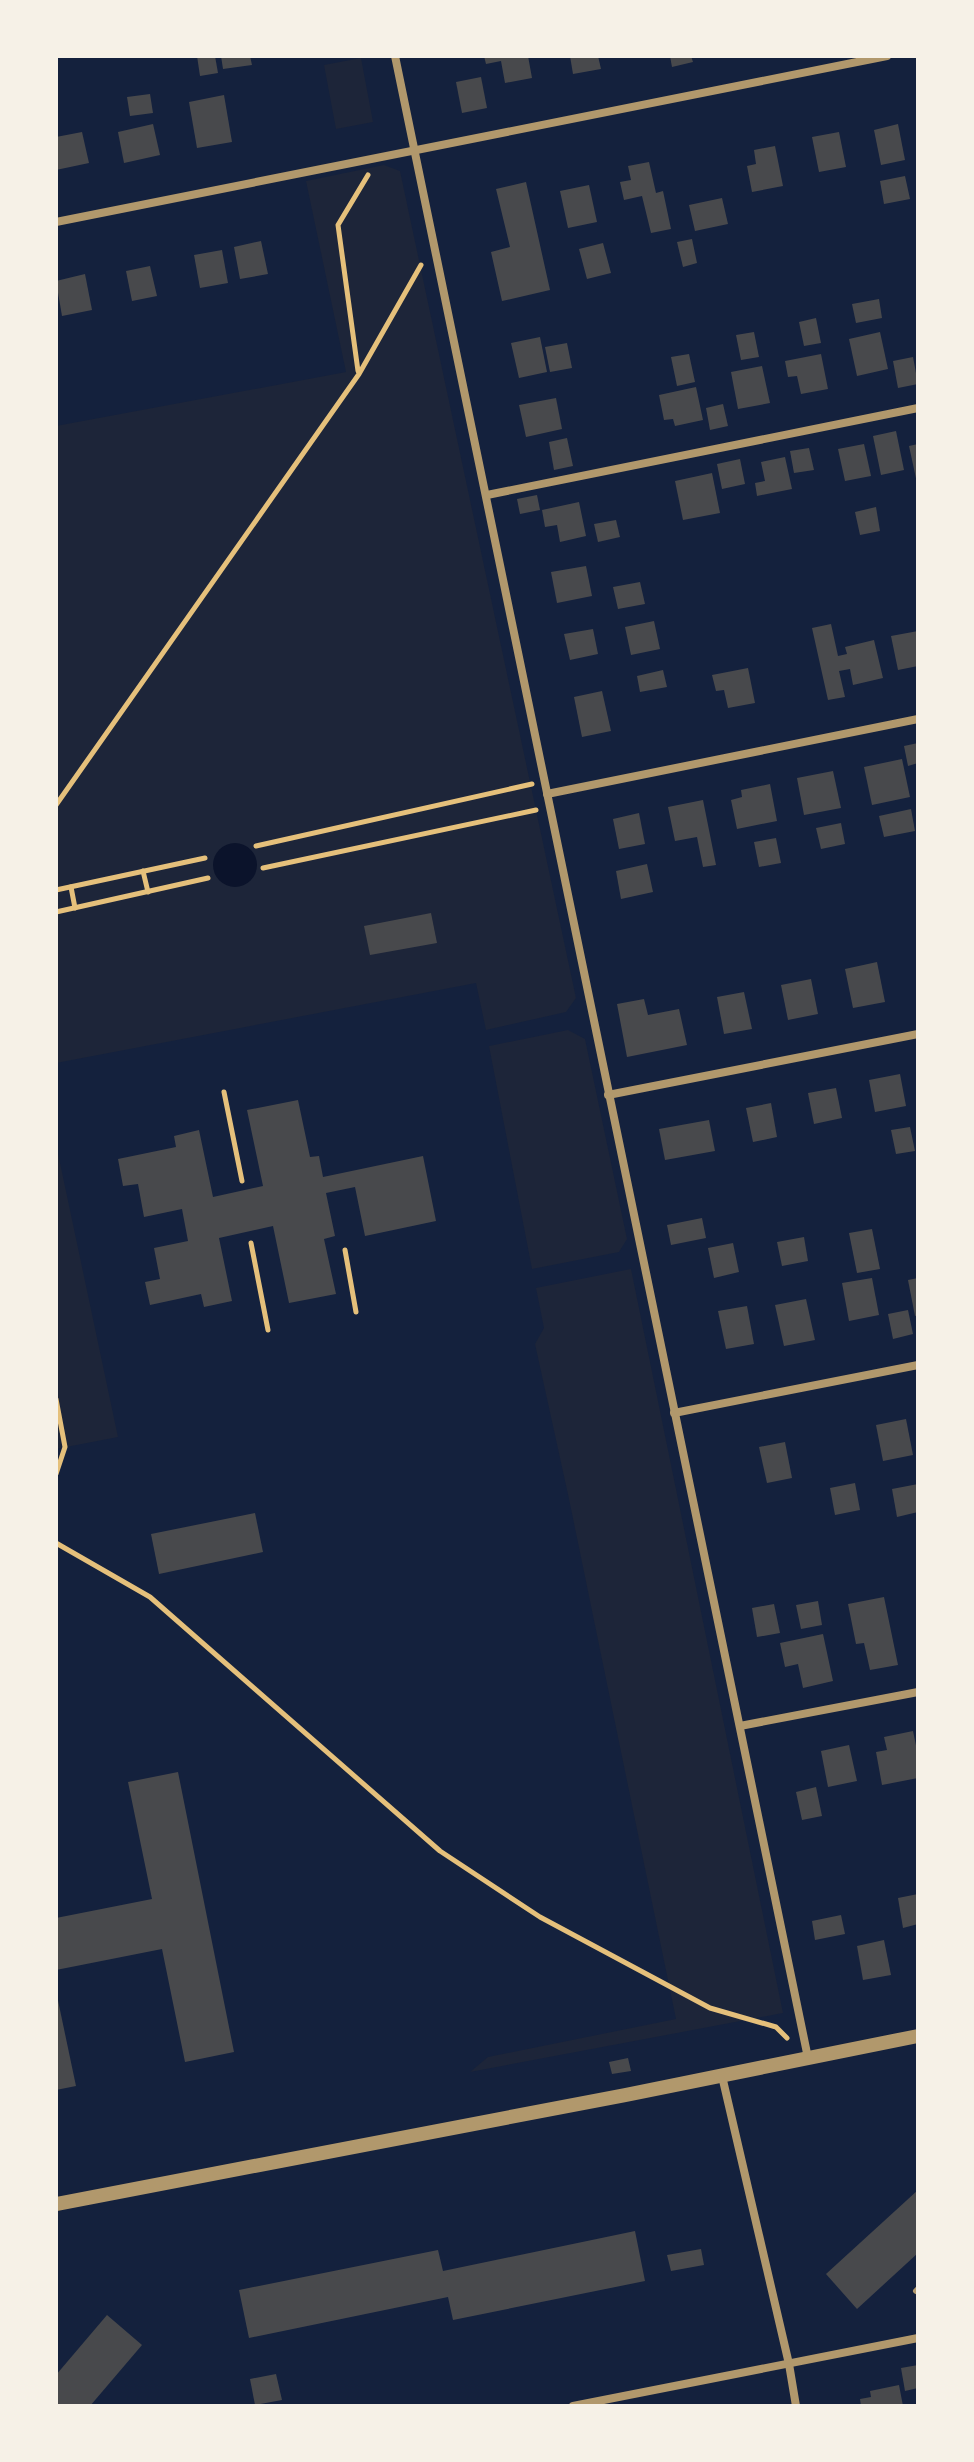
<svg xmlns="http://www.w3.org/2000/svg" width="974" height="2462" font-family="Lato,sans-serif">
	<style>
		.green { fill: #1d2539 }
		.water { fill: #0b132b }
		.building { fill: #48494c }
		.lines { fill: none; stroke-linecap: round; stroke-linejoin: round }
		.path { stroke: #e5c07b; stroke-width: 5 }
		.service { stroke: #b1986c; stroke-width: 6 }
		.minor { stroke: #b1986c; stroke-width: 8 }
		.tertiary { stroke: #b1986c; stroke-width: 14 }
	</style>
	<rect width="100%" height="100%" fill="#14213d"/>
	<g class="green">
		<polygon points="361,58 373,122 336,129 324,65"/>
		<polygon points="384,165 400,171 576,998 566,1012 486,1030 476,983 56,1063 56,426 346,372 306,181"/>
		<polygon points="568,1030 585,1039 627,1239 619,1252 532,1269 489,1046"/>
		<polygon points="56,1144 118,1437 56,1449"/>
		<polygon points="631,1269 783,2013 470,2072 488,2057 676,2019 569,1499 535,1344 544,1328 536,1288"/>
	</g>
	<circle class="water" cx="235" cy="865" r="22"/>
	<g class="building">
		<polygon points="197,56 215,56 218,73 200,76"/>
		<polygon points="221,56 250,56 252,65 223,69"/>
		<polygon points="484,56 528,56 532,78 505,83 501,61 486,64"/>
		<polygon points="570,56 598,56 601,69 573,74"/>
		<polygon points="670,56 691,56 693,62 672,67"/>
		<polygon points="481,77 487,108 462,113 456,82"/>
		<polygon points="150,94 153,113 130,116 127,97"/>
		<polygon points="224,95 232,142 197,148 189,102"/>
		<polygon points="153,124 160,155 124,163 118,132"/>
		<polygon points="898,124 905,160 881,165 874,130"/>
		<polygon points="82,132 89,163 56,170 56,137"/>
		<polygon points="839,132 846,167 819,172 812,137"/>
		<polygon points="775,146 783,186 752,192 747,166 756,164 754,150"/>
		<polygon points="649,162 656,193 663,191 671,229 651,233 642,196 624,200 620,182 631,180 628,166"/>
		<polygon points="905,176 910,199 884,204 880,181"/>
		<polygon points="526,182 550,290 502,301 491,252 510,247 496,189"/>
		<polygon points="589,185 597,222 568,228 560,191"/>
		<polygon points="722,198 728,224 695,231 689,205"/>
		<polygon points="692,239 697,263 683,267 677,242"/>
		<polygon points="261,241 268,274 240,279 234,247"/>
		<polygon points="603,243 611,273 587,279 579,249"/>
		<polygon points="222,250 228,283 200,288 194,255"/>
		<polygon points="150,266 157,296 132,301 126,271"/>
		<polygon points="85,274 92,310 62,316 56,281"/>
		<polygon points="879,299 882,318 856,323 852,304"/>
		<polygon points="816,318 821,343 804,346 799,322"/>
		<polygon points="754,332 759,357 741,360 736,335"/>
		<polygon points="880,332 888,369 857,376 849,339"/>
		<polygon points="540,337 547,372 519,378 511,343"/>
		<polygon points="567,343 572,368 550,372 545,347"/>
		<polygon points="689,354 695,382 677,386 671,357"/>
		<polygon points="821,354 828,389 801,394 797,376 788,377 785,361"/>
		<polygon points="913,357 918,384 898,388 893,361"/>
		<polygon points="762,366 770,403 738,409 731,372"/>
		<polygon points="696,387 703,420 675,426 673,419 664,420 659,395"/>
		<polygon points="556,398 562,429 526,437 519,405"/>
		<polygon points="723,404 728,426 710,430 706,408"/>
		<polygon points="896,431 904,470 881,475 873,436"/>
		<polygon points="567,438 573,466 554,470 549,442"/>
		<polygon points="864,444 871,476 845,481 838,449"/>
		<polygon points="918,444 918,483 917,483 909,446"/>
		<polygon points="809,448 814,470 794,473 790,451"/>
		<polygon points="785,457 792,489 757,496 755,483 765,481 761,462"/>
		<polygon points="740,459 745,484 722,489 717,464"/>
		<polygon points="712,473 720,513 683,520 675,481"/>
		<polygon points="537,495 540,510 520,514 517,499"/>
		<polygon points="579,502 586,536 560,542 557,525 545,527 542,510"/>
		<polygon points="876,507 880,531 860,535 855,512"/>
		<polygon points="616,520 620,537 598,542 594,524"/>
		<polygon points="586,566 592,596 557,603 551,572"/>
		<polygon points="640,582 645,604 618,609 613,587"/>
		<polygon points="654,621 660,649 631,655 625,627"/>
		<polygon points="831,624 838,656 847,654 845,647 874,640 883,678 853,685 850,669 839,671 845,697 828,700 812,628"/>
		<polygon points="593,629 598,654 570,660 564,634"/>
		<polygon points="918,631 918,666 898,670 891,636"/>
		<polygon points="748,668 755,703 728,708 724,690 716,691 712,675"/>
		<polygon points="663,670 667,687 640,692 637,676"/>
		<polygon points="602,691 611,731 582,737 574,697"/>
		<polygon points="918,743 918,763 908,766 904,746"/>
		<polygon points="902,759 910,797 872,805 864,767"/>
		<polygon points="833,771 841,808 804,815 797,778"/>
		<polygon points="770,784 777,821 737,829 731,800 742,797 741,790"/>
		<polygon points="703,800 716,865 703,867 697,837 675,841 668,807"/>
		<polygon points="911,809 915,831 884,837 879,816"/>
		<polygon points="639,813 645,844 619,849 613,819"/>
		<polygon points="841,823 845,844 821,849 816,828"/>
		<polygon points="776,838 781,863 759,867 754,842"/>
		<polygon points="647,864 653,892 621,899 616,871"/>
		<polygon points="431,913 437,943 370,955 364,926"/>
		<polygon points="877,962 885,1002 853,1008 845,969"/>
		<polygon points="811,979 818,1014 788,1020 781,985"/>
		<polygon points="744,992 752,1029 724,1034 717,997"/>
		<polygon points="644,999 648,1015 679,1009 687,1045 627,1057 617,1004"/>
		<polygon points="900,1074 906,1106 875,1112 869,1080"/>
		<polygon points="836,1088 842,1118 814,1124 808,1093"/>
		<polygon points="298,1100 310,1157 319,1156 323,1177 423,1156 436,1221 365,1236 355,1187 326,1193 335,1236 324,1239 336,1294 289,1303 273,1226 219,1238 232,1301 204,1307 201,1294 150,1305 145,1282 160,1279 154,1248 188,1241 182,1209 144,1217 138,1184 123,1186 118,1159 176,1147 174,1136 199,1130 213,1197 263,1186 247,1110"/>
		<polygon points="771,1103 777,1137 753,1142 746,1108"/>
		<polygon points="709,1120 715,1151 665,1160 659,1129"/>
		<polygon points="910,1127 915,1151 896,1154 891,1130"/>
		<polygon points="702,1218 706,1238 671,1245 667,1225"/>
		<polygon points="872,1229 880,1269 857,1273 849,1233"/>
		<polygon points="804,1237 808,1261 782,1266 777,1242"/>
		<polygon points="733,1243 739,1272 714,1278 708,1248"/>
		<polygon points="872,1278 879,1315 849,1321 842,1283"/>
		<polygon points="918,1278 918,1315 915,1316 908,1280"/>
		<polygon points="806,1299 815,1340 784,1346 775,1305"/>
		<polygon points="747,1306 754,1344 726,1349 718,1311"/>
		<polygon points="908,1310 913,1334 893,1339 888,1314"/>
		<polygon points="906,1419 913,1455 883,1461 876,1425"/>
		<polygon points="785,1442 792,1478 767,1483 759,1447"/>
		<polygon points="855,1483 860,1510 835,1515 830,1488"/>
		<polygon points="918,1484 918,1512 897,1517 892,1489"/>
		<polygon points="255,1513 263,1552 159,1574 151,1534"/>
		<polygon points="884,1597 898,1665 870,1670 864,1643 856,1644 848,1604"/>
		<polygon points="818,1601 822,1625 801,1629 796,1605"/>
		<polygon points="774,1604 780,1633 757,1637 752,1608"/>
		<polygon points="823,1634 833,1681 803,1688 798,1664 785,1667 780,1643"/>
		<polygon points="913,1731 918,1755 918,1778 882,1785 876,1752 887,1750 884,1737"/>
		<polygon points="849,1745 857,1781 828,1787 821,1751"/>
		<polygon points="178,1772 234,2052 185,2062 162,1949 56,1970 56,1918 152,1899 128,1782"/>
		<polygon points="816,1787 822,1816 802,1820 796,1792"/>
		<polygon points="918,1894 918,1924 903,1928 898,1898"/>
		<polygon points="841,1915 845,1934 815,1940 812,1921"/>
		<polygon points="884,1940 891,1975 863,1980 857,1946"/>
		<polygon points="56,1991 76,2086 56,2090"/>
		<polygon points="628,2058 631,2071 612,2074 609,2062"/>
		<polygon points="918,2190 918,2253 857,2309 826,2274"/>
		<polygon points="635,2231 645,2281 453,2320 448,2297 249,2338 239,2290 438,2250 443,2271"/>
		<polygon points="701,2249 704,2265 671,2271 667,2255"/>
		<polygon points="107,2315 142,2345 90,2406 56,2406 56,2375"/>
		<polygon points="918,2365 918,2388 905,2391 901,2368"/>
		<polygon points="276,2374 282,2400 255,2405 250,2379"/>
		<polygon points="899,2385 903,2406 861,2406 860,2399 871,2397 870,2391"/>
	</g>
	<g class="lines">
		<g class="path">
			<polyline points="358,371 338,225 368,175"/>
			<polyline points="56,805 359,374 421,265"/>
			<polyline points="256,846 532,784"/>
			<polyline points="263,868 536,810"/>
			<polyline points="143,871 148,892"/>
			<polyline points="71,887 75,908"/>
			<polyline points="56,890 205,858"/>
			<polyline points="56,912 208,878"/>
			<polyline points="224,1092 242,1181"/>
			<polyline points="251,1243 268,1330"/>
			<polyline points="345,1250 356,1312"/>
			<polyline points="56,1399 65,1447 56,1474"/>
			<polyline points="56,1543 150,1597 440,1851 540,1917 710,2008 776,2027 787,2038"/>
		</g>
		<polyline class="service" points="916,2291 918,2289"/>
		<g class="minor">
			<polyline points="395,56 808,2058"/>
			<polyline points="56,222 887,56"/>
			<polyline points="487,495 918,408"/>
			<polyline points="547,794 918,719"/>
			<polyline points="608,1095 918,1034"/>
			<polyline points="674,1413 918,1365"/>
			<polyline points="740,1726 918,1692"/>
			<polyline points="722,2076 789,2364 796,2406"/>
			<polyline points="573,2406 918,2338"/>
		</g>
		<polyline class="tertiary" points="56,2204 625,2095 918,2036"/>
	</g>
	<rect width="974" height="2462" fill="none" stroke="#f6f1e7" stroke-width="116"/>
</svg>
